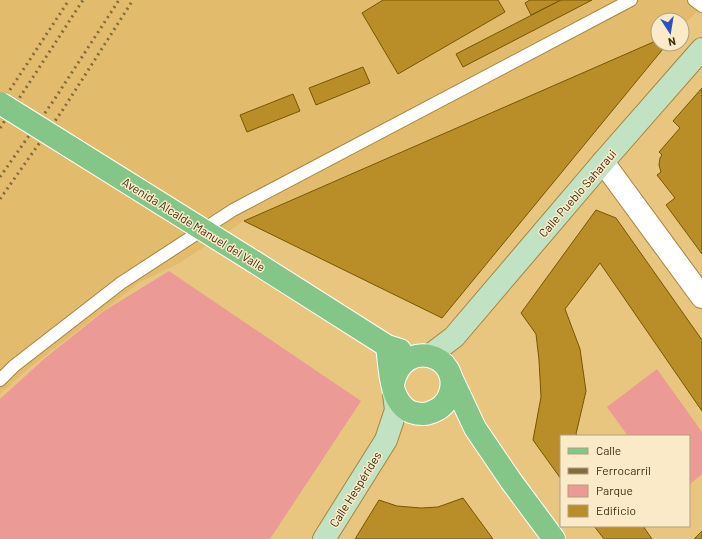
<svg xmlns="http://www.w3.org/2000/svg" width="702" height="539" font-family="Barlow,sans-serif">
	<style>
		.built { fill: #e2bb6d }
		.green { fill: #eb9a95 }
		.building { fill: #b98e29; stroke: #755601 }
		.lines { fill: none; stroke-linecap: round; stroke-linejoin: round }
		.lane-casing { stroke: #a5853f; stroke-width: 14 }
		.street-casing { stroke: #a5853f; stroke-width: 24 }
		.secondary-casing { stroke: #a5853f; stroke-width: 24 }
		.primary-casing { stroke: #fff; stroke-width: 24 }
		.lane { stroke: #fff; stroke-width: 12 }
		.street { stroke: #fff; stroke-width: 22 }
		.secondary { stroke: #c1e2c3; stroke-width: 22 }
		.primary { stroke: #83c687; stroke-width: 22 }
		.rail { stroke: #826b3e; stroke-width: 3; stroke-dasharray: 2 4; stroke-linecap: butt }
		.primary-bridge-casing { stroke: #fff; stroke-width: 24; stroke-linecap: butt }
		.primary-bridge { stroke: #83c687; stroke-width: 22 }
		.labels { text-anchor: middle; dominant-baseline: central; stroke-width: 3; stroke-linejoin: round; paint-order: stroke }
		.street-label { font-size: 12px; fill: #3c2e11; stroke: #fbeac8 }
	</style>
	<rect width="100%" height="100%" fill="#e9c680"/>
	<polygon class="built" points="0,0 702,0 702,6 682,27 682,20 658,20 658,40 244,221 178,264 140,282 28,369 0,394"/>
	<g class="green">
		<polygon points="169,271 361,401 270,539 0,539 0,399 44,359 104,311"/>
		<polygon points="657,369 702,432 702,474 689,485 689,436 628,436 607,407"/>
	</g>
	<g class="building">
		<polygon points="383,0 498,0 505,12 398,74 362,13"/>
		<polygon points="530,0 561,0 531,15 525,3"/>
		<polygon points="561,0 592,0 463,67 456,54"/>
		<polygon points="658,40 658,44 667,44 442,318 244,221"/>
		<polygon points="363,67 370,83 316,105 309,88"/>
		<polygon points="702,88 702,254 666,205 675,198 657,175 661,172 659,165 660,158 662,155 659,152 680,128 673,121"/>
		<polygon points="293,94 300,111 247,132 240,115"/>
		<polygon points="596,210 616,218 702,340 702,411 600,263 565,309 580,349 586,391 576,434 578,436 561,436 561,479 533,440 541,397 539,360 536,334 521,313"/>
		<polygon points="463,498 493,539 355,539 379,500 397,506 421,508 438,507"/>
		<polygon points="594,526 643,526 652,539 604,539"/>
		<polygon points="702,531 702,539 694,539"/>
	</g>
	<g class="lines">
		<defs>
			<g id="lane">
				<polyline points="694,0 702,6"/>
				<polyline points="0,380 14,366 121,283 233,210 631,0"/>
			</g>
			<polyline id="street" points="603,162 702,297"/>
			<g id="secondary">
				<polyline points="429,356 454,337 603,162 702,49"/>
				<polyline points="324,539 386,440 396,410 394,394"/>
			</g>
			<g id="primary">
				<polyline points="253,261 387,346 400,350"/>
				<path d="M387 346C390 367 389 402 411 412 417 414 423 415 429 413 439 410 447 404 450 393 462 355 403 336 393 384"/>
				<polyline points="452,379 475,428 511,481 554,539"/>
			</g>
		</defs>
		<use href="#lane" class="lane-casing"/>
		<use href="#street" class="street-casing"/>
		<use href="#secondary" class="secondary-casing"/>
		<use href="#primary" class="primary-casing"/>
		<use href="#lane" class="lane"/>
		<use href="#street" class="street"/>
		<use href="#secondary" class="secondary"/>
		<use href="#primary" class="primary"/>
		<g class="rail">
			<polyline points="0,105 69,0"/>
			<polyline points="0,128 83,0"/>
			<polyline points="0,177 54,100 119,0"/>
			<polyline points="0,199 62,111 133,0"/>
		</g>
		<defs>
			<polyline id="primary-bridge" points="0,103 253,261"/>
		</defs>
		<use href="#primary-bridge" class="primary-bridge-casing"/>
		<use href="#primary-bridge" class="primary-bridge"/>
	</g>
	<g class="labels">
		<g class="street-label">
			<text transform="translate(577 193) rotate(-49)">Calle Pueblo Saharaui</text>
			<text transform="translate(194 224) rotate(32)">Avenida Alcalde Manuel del Valle</text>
			<text transform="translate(355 489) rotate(-58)">Calle Hespérides</text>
		</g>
	</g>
	<rect x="560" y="435" width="130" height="92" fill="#fbeac8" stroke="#af9f7f"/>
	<rect x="568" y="448" width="20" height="6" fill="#83c687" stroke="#af9f7f"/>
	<text x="596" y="455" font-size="12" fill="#3c2e11">Calle</text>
	<rect x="568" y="468" width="20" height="6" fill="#826b3e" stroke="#af9f7f"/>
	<text x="596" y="475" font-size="12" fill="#3c2e11">Ferrocarril</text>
	<rect x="568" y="485" width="20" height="12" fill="#eb9a95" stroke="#af9f7f"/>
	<text x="596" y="495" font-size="12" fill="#3c2e11">Parque</text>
	<rect x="568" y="505" width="20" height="12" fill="#b98e29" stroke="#af9f7f"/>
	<text x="596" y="515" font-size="12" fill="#3c2e11">Edificio</text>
	<g transform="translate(670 32) rotate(168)"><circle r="19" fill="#fbeac8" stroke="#af9f7f"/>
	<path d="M0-3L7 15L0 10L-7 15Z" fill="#2754c3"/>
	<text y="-6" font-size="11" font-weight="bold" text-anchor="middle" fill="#3c2e11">N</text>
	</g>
</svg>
